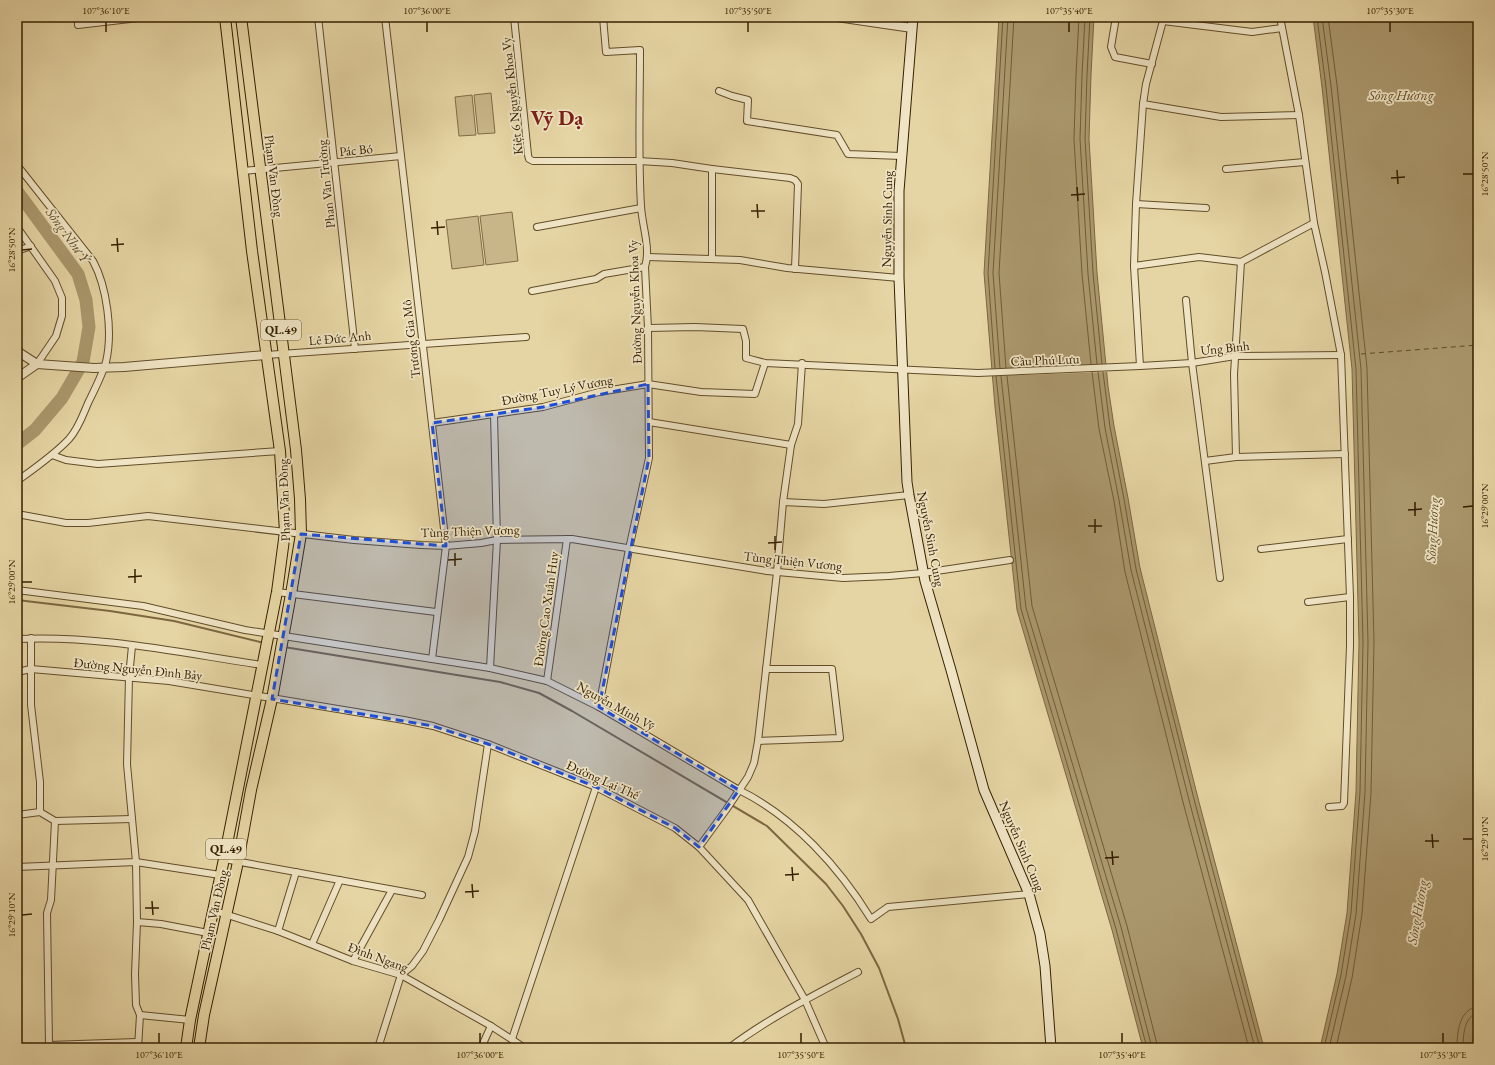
<svg xmlns="http://www.w3.org/2000/svg" width="1495" height="1065" font-family="'EB Garamond',serif">
	<style>
		.green { fill: #c8b688; stroke: #7f6b44 }
		.water { fill: #aa976c; stroke: #7c6741 }
		.pier { fill: #e6d5a4 }
		.lines { fill: none; stroke-linecap: round; stroke-linejoin: round }
		.shore { stroke: #705c36; stroke-width: 1 }
		.stream { stroke: #7c6741; stroke-width: 2 }
		.river { stroke: #aa976c; stroke-width: 13 }
		.ferry { stroke: #5f4a26; stroke-width: 1; stroke-dasharray: 5 4; stroke-linecap: butt }
		.minor-casing { stroke: #624d29; stroke-width: 8 }
		.tertiary-casing { stroke: #624d29; stroke-width: 10 }
		.secondary-casing { stroke: #362000; stroke-width: 11 }
		.primary-casing { stroke: #362000; stroke-width: 12 }
		.minor { stroke: #efe4c4; stroke-width: 6 }
		.tertiary { stroke: #efe4c4; stroke-width: 8 }
		.secondary { stroke: #efe4c4; stroke-width: 9 }
		.primary { stroke: #e6d5a4; stroke-width: 10 }
		.marked { fill: #1d4ed8; fill-opacity: 0.2; stroke: #1d4ed8; stroke-width: 3; stroke-dasharray: 8 5; stroke-linejoin: round }
		.ticks { fill: none; stroke: #362000; stroke-width: 1.5 }
		.labels { text-anchor: middle; dominant-baseline: central; stroke-width: 3.5; stroke-linejoin: round; paint-order: stroke }
		.shield { fill: #efe4c4; stroke: #6e5b3b; stroke-width: 1 }
		.shield-label { font-size: 12px; font-weight: bold; fill: #362000 }
		.street-label { font-size: 13px; fill: #362000; stroke: #efe4c4 }
		.water-label { font-size: 14px; font-style: italic; fill: #5f4a26; stroke: #efe4c4 }
		.town-label { font-size: 21px; font-weight: bold; fill: #7a1f14; stroke: #efe4c4 }
		.neatline { fill: none; stroke: #362000; stroke-width: 1.5 }
		.ticks-label { font-size: 10px; text-anchor: middle; fill: #362000 }
	</style>
	<rect width="100%" height="100%" fill="#e6d5a4"/>
	<filter id="stains"><feTurbulence type="fractalNoise" baseFrequency=".005" numOctaves="4"/><feColorMatrix values="0 0 0 0 .2 0 0 0 0 .09 0 0 0 0 .02 0 0 0 .5 -.17"/></filter>
	<radialGradient id="worn" r=".72"><stop offset=".6" stop-color="#630" stop-opacity="0"/><stop offset="1" stop-color="#630" stop-opacity=".3"/></radialGradient>
	<g class="green">
		<polygon points="491,93 495,133 478,134 474,95"/>
		<polygon points="472,95 476,135 459,136 455,97"/>
		<polygon points="512,212 518,261 486,265 480,216"/>
		<polygon points="478,216 484,265 452,269 446,220"/>
	</g>
	<g class="water">
		<polygon points="999,17 1094,17 1091,75 1089,139 1097,273 1108,386 1114,426 1128,498 1140,568 1199,802 1264,1048 1143,1048 1112,930 1017,610 995,407 984,273"/>
		<polygon points="1313,17 1478,17 1478,1013 1471,1048 1320,1048 1337,974 1347,913 1356,792 1359,642 1352,369 1322,87"/>
	</g>
	<polygon class="pier" points="1106,364 1107,372 992,376 991,369"/>
	<g class="lines">
		<g class="shore">
			<polyline points="1079,17 1076,75 1074,139 1082,274 1091,364"/>
			<polyline points="1085,17 1082,75 1080,139 1088,274 1097,364"/>
			<polyline points="1090,17 1087,75 1085,139 1093,273 1102,364"/>
			<polyline points="1317,17 1326,87 1356,369 1363,642 1360,792 1351,913 1341,975 1324,1048"/>
			<polyline points="1322,17 1331,86 1361,369 1368,642 1365,792 1356,914 1346,976 1329,1048"/>
			<polyline points="1328,17 1337,85 1367,368 1374,642 1371,793 1362,914 1352,978 1336,1048"/>
			<polyline points="995,368 988,273 1003,17"/>
			<polyline points="1000,368 993,273 1008,17"/>
			<polyline points="1006,368 999,273 1014,17"/>
			<polyline points="1092,372 1099,429 1114,501 1125,572 1184,806 1249,1048"/>
			<polyline points="1098,372 1105,428 1119,500 1131,570 1190,804 1255,1048"/>
			<polyline points="1103,372 1110,427 1124,499 1136,569 1195,803 1260,1048"/>
			<polyline points="996,376 1021,609 1116,929 1147,1048"/>
			<polyline points="1001,376 1026,608 1121,927 1152,1048"/>
			<polyline points="1007,376 1032,606 1127,926 1158,1048"/>
			<path d="M1457 1048C1457 1033 1459 1008 1478 1007"/>
			<path d="M1463 1048C1463 1037 1464 1014 1478 1014"/>
		</g>
		<g class="stream">
			<polyline points="17,600 110,611 174,621 264,643"/>
			<polyline points="284,647 500,682 539,693 572,711 767,826 826,884 843,906 861,934 879,968 898,1019 906,1048"/>
		</g>
		<polyline class="river" points="17,191 78,274 86,300 89,327 83,362 62,398 35,430 17,444"/>
		<polyline class="ferry" points="1361,354 1478,345"/>
		<defs>
			<g id="minor">
				<polyline points="78,17 78,25 147,17"/>
				<polyline points="318,17 355,349"/>
				<polyline points="385,17 446,546 432,659"/>
				<polyline points="514,17 528,155 529,159 533,161 639,161 672,163 712,169 790,178 795,180 798,184 795,269"/>
				<polyline points="1116,17 1111,47 1115,57 1152,64"/>
				<polyline points="1280,17 1299,115 1314,223 1325,272 1341,355 1350,597 1350,646 1344,803 1342,806 1329,807"/>
				<polyline points="1163,21 1252,32 1282,28"/>
				<polyline points="719,91 732,96 748,100 747,121 837,135 848,154 901,156"/>
				<polyline points="1143,104 1221,117 1299,115"/>
				<path d="M17 165 93 261C107 287 113 332 106 362 102 375 95 389 89 401 83 414 79 428 69 439 54 455 35 468 17 481"/>
				<polyline points="1226,169 1305,162"/>
				<polyline points="243,171 401,156"/>
				<polyline points="1136,204 1206,208"/>
				<polyline points="17,227 55,281 62,298 62,316 56,336 37,364"/>
				<polyline points="537,227 641,208"/>
				<polyline points="17,251 31,246"/>
				<polyline points="648,257 740,260 787,268 899,278"/>
				<polyline points="712,259 712,169"/>
				<polyline points="1134,266 1199,257 1241,262 1314,223"/>
				<polyline points="532,291 596,279 604,274 645,267"/>
				<polyline points="1186,300 1192,363 1220,578"/>
				<polyline points="648,328 695,327 743,329 746,341 746,358 765,363 978,373 1140,366 1192,363 1235,356 1341,355"/>
				<polyline points="266,355 526,337"/>
				<polyline points="1140,366 1134,266 1136,204 1143,104 1146,84 1164,17"/>
				<polyline points="649,422 791,445"/>
				<polyline points="432,423 543,407 599,392 648,384 701,392 755,394 765,363"/>
				<polyline points="52,455 66,460 98,464 280,451"/>
				<polyline points="1236,457 1234,374 1241,262"/>
				<polyline points="1205,461 1236,457 1345,454"/>
				<polyline points="783,502 824,504 909,495"/>
				<polyline points="17,514 66,523 88,523 148,516 354,540 421,545 446,546 481,543 497,540 572,539 767,571 843,578 889,576 923,573 1010,560"/>
				<polyline points="1261,549 1348,539"/>
				<path d="M17 590 143 606 245 630 490 668 547 681 599 707 739 790C794 817 839 867 871 919L888 907 1029 894"/>
				<polyline points="277,592 436,612"/>
				<polyline points="1308,602 1350,597"/>
				<polyline points="31,638 31,705 40,782 40,812"/>
				<path d="M17 639C99 635 181 653 262 665"/>
				<polyline points="132,646 129,677 127,764 136,862 137,922 135,974 136,1005 140,1015 138,1048"/>
				<polyline points="490,668 497,540 494,414"/>
				<polyline points="17,672 31,669 169,681 404,720 433,726 488,744 596,787 675,828 699,847 748,900 805,1000 826,1048"/>
				<polyline points="547,681 567,539"/>
				<path d="M599 707 629 549 649 458 648 328 645 267C651 248 642 226 641 206 638 154 640 102 640 50L606 52 603 17"/>
				<polyline points="758,741 840,738 832,669 766,669"/>
				<polyline points="17,815 40,812 55,821 132,819"/>
				<polyline points="699,847 726,810 748,777 754,763 758,741 777,572 783,502 791,445 798,424 802,363"/>
				<polyline points="224,859 422,895"/>
				<polyline points="17,867 136,862 220,875"/>
				<polyline points="212,910 278,931 353,961 401,975 491,1026 525,1048"/>
				<polyline points="137,922 161,924 208,933"/>
				<polyline points="278,931 296,872"/>
				<polyline points="312,944 340,880"/>
				<polyline points="353,961 392,890"/>
				<polyline points="140,1015 190,1020"/>
				<polyline points="512,1039 596,787"/>
				<polyline points="49,1045 137,1042"/>
				<polyline points="45,1048 49,1045 47,913 51,900 55,821"/>
				<polyline points="378,1048 401,975 412,966 423,951 439,920 468,857 475,831 488,744"/>
				<polyline points="481,1048 491,1026"/>
				<path d="M729 1048C769 1018 814 995 858 972"/>
			</g>
			<g id="tertiary">
				<polyline points="837,17 912,28"/>
				<polyline points="17,351 37,364 94,368 124,367 266,355"/>
				<polyline points="17,378 37,364"/>
			</g>
			<polyline id="secondary" points="913,17 899,191 899,278 907,482 909,495 925,581 951,670 984,790 1029,894 1040,934 1045,966 1051,1048"/>
			<g id="primary">
				<polyline points="186,1048 190,1020 224,859 277,592 285,532 280,451 252,251 225,17"/>
				<polyline points="199,1048 204,1015 238,862 251,790 272,699 291,594 301,534 300,499 296,450 241,17"/>
			</g>
		</defs>
		<use href="#minor" class="minor-casing"/>
		<use href="#tertiary" class="tertiary-casing"/>
		<use href="#secondary" class="secondary-casing"/>
		<use href="#primary" class="primary-casing"/>
		<use href="#minor" class="minor"/>
		<use href="#tertiary" class="tertiary"/>
		<use href="#secondary" class="secondary"/>
		<use href="#primary" class="primary"/>
	</g>
	<path class="marked" d="M648 384 649 458 599 707 739 790 699 847 675 828 596 787 488 744 433 726 272 699 301 534 446 546 432 423 543 407Z"/>
	<path class="ticks" d="M106 22V32M427 22V32M748 22V32M1069 22V32M1390 22V32M1397 170 1398 184M1463 174H1473M1391 178 1405 177M1077 187 1078 201M1071 195 1085 194M757 204 758 218M751 211H765M437 221 438 235M431 228 445 227M117 238 118 252M111 245 124 244M22 250 32 249M1415 502V516M1463 507 1473 506M1408 510 1422 509M1095 519V533M1088 526H1102M775 536V550M768 543 782 542M455 553V566M448 560 462 559M135 569V583M128 577 142 576M22 582H32M1432 834 1433 848M1463 839H1473M1425 841H1439M1112 851 1113 865M1105 858 1119 857M792 867 793 881M785 875 799 874M472 884 473 898M465 892 479 891M152 901 153 915M145 908H159M22 915 32 914M159 1033V1043M480 1033V1043M801 1033V1043M1122 1033V1043M1443 1033V1043"/>
	<g class="labels">
		<g class="shield">
			<rect x="261" y="320" width="40" height="20" rx="3"/>
			<rect x="206" y="839" width="40" height="20" rx="3"/>
		</g>
		<g class="shield-label">
			<text x="281" y="330">QL.49</text>
			<text x="226" y="849">QL.49</text>
		</g>
		<g class="street-label">
			<text transform="translate(512 96) rotate(-96)">Kiệt 6 Nguyễn Khoa Vy</text>
			<text transform="translate(356 150) rotate(-6)">Pác Bó</text>
			<text transform="translate(274 176) rotate(83)">Phạm Văn Đồng</text>
			<text transform="translate(326 184) rotate(-96)">Phan Văn Trường</text>
			<text transform="translate(887 219) rotate(-89)">Nguyễn Sinh Cung</text>
			<text transform="translate(635 302) rotate(-92)">Đường Nguyễn Khoa Vy</text>
			<text transform="translate(340 338) rotate(-5)">Lê Đức Anh</text>
			<text transform="translate(411 339) rotate(-97)">Trương Gia Mô</text>
			<text transform="translate(1225 348) rotate(-6)">Ưng Bình</text>
			<text transform="translate(1045 360) rotate(-2)">Cầu Phú Lưu</text>
			<text transform="translate(557 390) rotate(-11)">Đường Tuy Lý Vương</text>
			<text transform="translate(284 500) rotate(-92)">Phạm Văn Đồng</text>
			<text transform="translate(470 531) rotate(-2)">Tùng Thiện Vương</text>
			<text transform="translate(931 539) rotate(79)">Nguyễn Sinh Cung</text>
			<text transform="translate(793 561) rotate(6)">Tùng Thiện Vương</text>
			<text transform="translate(546 609) rotate(-82)">Đường Cao Xuân Huy</text>
			<text transform="translate(138 669) rotate(6)">Đường Nguyễn Đình Bảy</text>
			<text transform="translate(616 706) rotate(29)">Nguyễn Minh Vỹ</text>
			<text transform="translate(603 780) rotate(24)">Đường Lại Thế</text>
			<text transform="translate(1022 846) rotate(67)">Nguyễn Sinh Cung</text>
			<text transform="translate(214 910) rotate(-77)">Phạm Văn Đồng</text>
			<text transform="translate(378 957) rotate(20)">Đình Ngang</text>
		</g>
		<g class="water-label">
			<text x="1401" y="95">Sông Hương</text>
			<text transform="translate(68 235) rotate(54)">Sông Như Ý</text>
			<text transform="translate(1432 530) rotate(-87)">Sông Hương</text>
			<text transform="translate(1417 912) rotate(-80)">Sông Hương</text>
		</g>
		<g class="town-label">
			<text x="557" y="117">Vỹ Dạ</text>
		</g>
	</g>
	<rect width="1495" height="1065" fill="none" stroke="#e6d5a4" stroke-width="44"/>
	<rect x="22" y="22" width="1451" height="1021" class="neatline"/>
	<g class="ticks-label">
		<text x="106" y="14">107°36'10"E</text>
		<text x="427" y="14">107°36'00"E</text>
		<text x="748" y="14">107°35'50"E</text>
		<text x="1069" y="14">107°35'40"E</text>
		<text x="1390" y="14">107°35'30"E</text>
		<text transform="translate(1484 174) rotate(-90)" y="4">16°28'50"N</text>
		<text transform="translate(11 250) rotate(-90)" y="4">16°28'50"N</text>
		<text transform="translate(1484 506) rotate(-90)" y="4">16°29'00"N</text>
		<text transform="translate(11 582) rotate(-90)" y="4">16°29'00"N</text>
		<text transform="translate(1484 839) rotate(-90)" y="4">16°29'10"N</text>
		<text transform="translate(11 915) rotate(-90)" y="4">16°29'10"N</text>
		<text x="159" y="1058">107°36'10"E</text>
		<text x="480" y="1058">107°36'00"E</text>
		<text x="801" y="1058">107°35'50"E</text>
		<text x="1122" y="1058">107°35'40"E</text>
		<text x="1443" y="1058">107°35'30"E</text>
	</g>
	<rect width="100%" height="100%" filter="url(#stains)"/>
	<rect width="100%" height="100%" fill="url(#worn)"/>
</svg>
